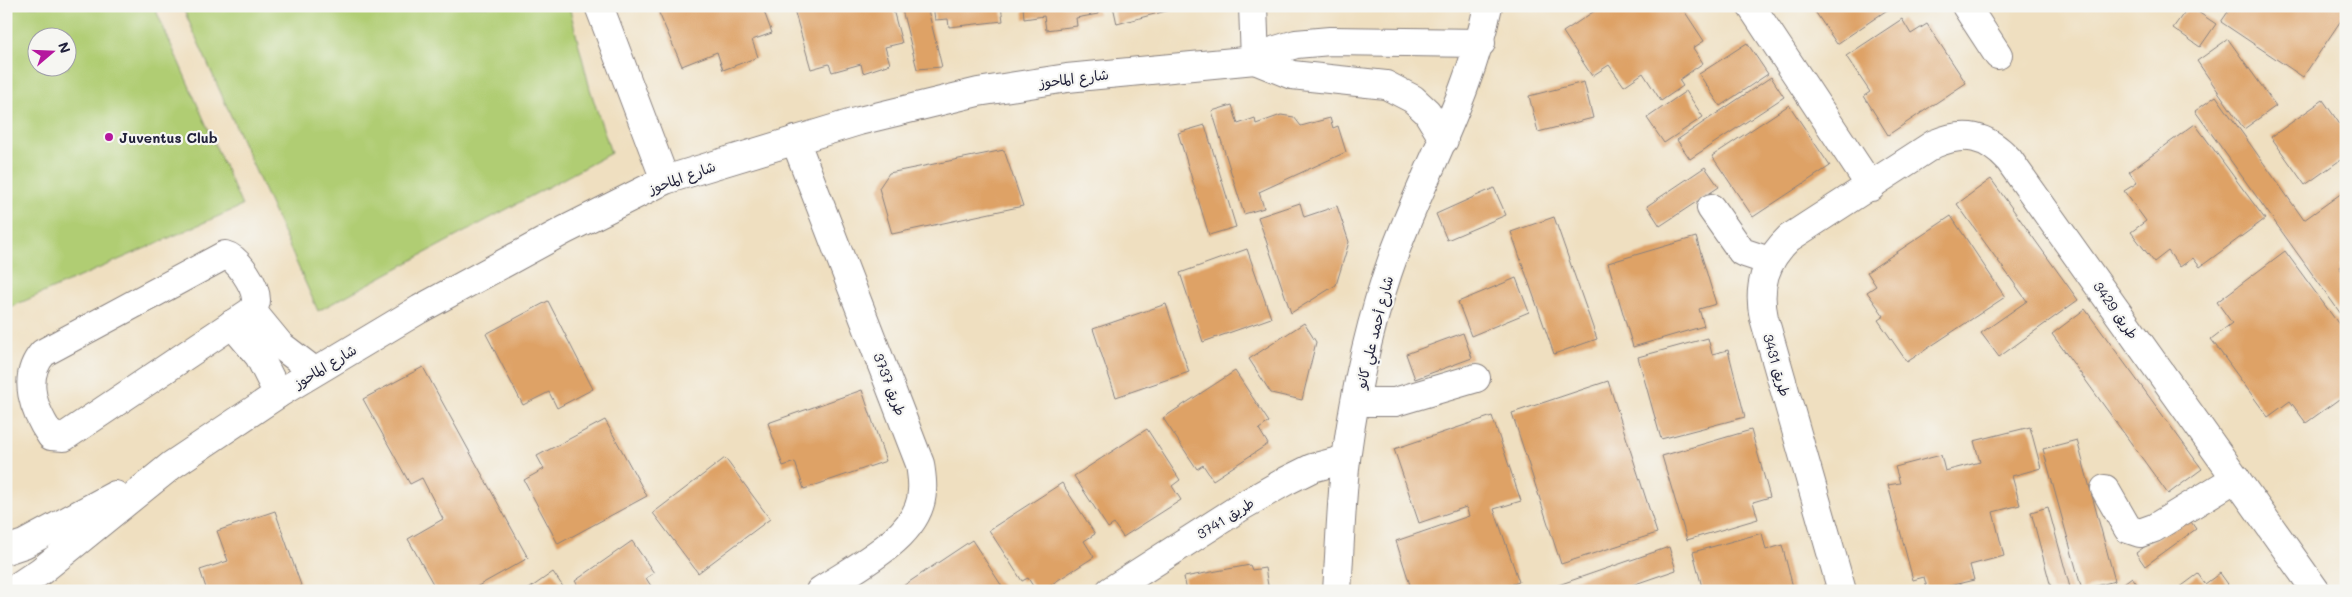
<svg xmlns="http://www.w3.org/2000/svg" width="2352" height="597" font-family="Mali,'Playpen Sans Arabic',sans-serif">
	<style>
		.green { fill: #b0cd73; stroke: #697857; fill-rule: evenodd }
		.building { fill: #dea266 }
		.lines { fill: none; stroke-linecap: round; stroke-linejoin: round }
		.minor-casing { stroke: #88807e; stroke-width: 30 }
		.minor { stroke: #fff; stroke-width: 28 }
		.poi-dot { fill: #b5179e; stroke: #f6f6f2; stroke-width: 2 }
		.labels { text-anchor: middle; dominant-baseline: central; stroke-width: 4.5; stroke-linejoin: round; paint-order: stroke }
		.street-label { font-size: 14px; fill: #22223b; stroke: #f6f6f2 }
		.poi-label { font-size: 14px; font-weight: bold; fill: #22223b; stroke: #f6f6f2; text-anchor: start }
	</style>
	<rect width="100%" height="100%" fill="#f6f6f2"/>
	<filter id="ink" filterUnits="userSpaceOnUse"><feTurbulence type="fractalNoise" baseFrequency=".02" numOctaves="2"/><feDisplacementMap in="SourceGraphic" scale="10" xChannelSelector="R" yChannelSelector="G"/><feConvolveMatrix kernelMatrix="1 2 1 2 8 2 1 2 1" color-interpolation-filters="sRGB"/></filter>
	<filter id="wash" filterUnits="userSpaceOnUse"><feTurbulence type="fractalNoise" baseFrequency=".0096" numOctaves="4" result="noise"/><feDisplacementMap in="SourceGraphic" scale="20" xChannelSelector="R" yChannelSelector="G"/><feGaussianBlur stdDeviation="1.12" result="paint"/><feColorMatrix in="noise" values="0 0 0 0 0 0 0 0 0 0 0 0 0 0 0 0 0 1.4 0 .05"/><feComposite in="paint" operator="in"/></filter>
	<g filter="url(#wash)">
		<rect width="100%" height="100%" fill="#efdfc0"/>
		<g class="green">
			<path d="M6 6H154L242 206 6 309ZM38 38H68V68H38Z"/>
			<polygon points="182,6 569,6 590,89 611,153 318,311"/>
		</g>
		<g id="blocks">
			<g class="building">
				<polygon points="656,6 762,6 772,33 752,40 758,57 723,70 717,52 682,66"/>
				<polygon points="793,6 892,6 902,43 885,47 890,64 863,73 861,64 832,72 829,64 811,69"/>
				<polygon points="901,6 927,6 942,67 917,69"/>
				<polygon points="933,6 1001,6 1003,21 949,27 948,19 935,20"/>
				<polygon points="1023,6 1097,6 1098,14 1076,18 1077,26 1046,30 1044,16 1024,19"/>
				<polygon points="1113,6 1181,6 1181,7 1117,24"/>
				<polygon points="1598,6 1681,6 1704,41 1693,48 1703,63 1679,80 1683,86 1661,101 1643,73 1624,86 1609,65 1592,76 1563,32 1599,8"/>
				<polygon points="1803,6 1893,6 1837,44 1812,7 1806,11"/>
				<polygon points="2189,6 2216,24 2200,47 2173,28"/>
				<polygon points="2232,6 2346,6 2346,13 2303,77 2221,22"/>
				<polygon points="1902,19 1911,34 1927,24 1966,83 1888,135 1864,96 1870,92 1846,56"/>
				<polygon points="2228,39 2276,106 2244,129 2197,61"/>
				<polygon points="1747,43 1768,74 1720,106 1699,74"/>
				<polygon points="1771,77 1784,97 1690,159 1677,140"/>
				<polygon points="1584,82 1593,118 1538,132 1529,96"/>
				<polygon points="1686,91 1703,117 1664,143 1647,118"/>
				<polygon points="2216,96 2304,220 2346,190 2346,262 2339,267 2346,277 2346,321 2195,111"/>
				<polygon points="2323,100 2346,133 2346,156 2305,185 2271,137"/>
				<polygon points="1232,105 1238,124 1255,118 1256,124 1281,115 1294,117 1301,126 1330,118 1333,128 1338,126 1346,152 1259,192 1264,208 1244,214 1212,111"/>
				<polygon points="1789,105 1830,166 1753,217 1712,156"/>
				<polygon points="2195,124 2265,219 2200,267 2193,258 2180,267 2168,251 2154,262 2131,232 2146,221 2124,191 2137,183 2129,172"/>
				<polygon points="1205,125 1236,227 1209,235 1178,133"/>
				<polygon points="1004,150 1023,206 892,234 879,188 889,173"/>
				<polygon points="1705,167 1719,187 1660,226 1647,206"/>
				<polygon points="1991,179 2078,300 1999,357 1981,333 2027,301 1957,204"/>
				<polygon points="1494,188 1506,215 1447,240 1436,214"/>
				<polygon points="1300,203 1304,217 1337,206 1349,242 1336,285 1291,313 1258,217"/>
				<polygon points="1951,216 2005,297 1907,362 1878,320 1884,316 1867,292 1876,286 1867,272"/>
				<polygon points="1554,217 1597,339 1554,354 1511,232"/>
				<polygon points="1696,237 1716,304 1699,309 1704,326 1633,347 1608,263"/>
				<polygon points="1247,249 1271,318 1203,342 1180,273"/>
				<polygon points="2285,251 2346,334 2346,394 2306,423 2290,401 2268,417 2211,339 2232,323 2217,302"/>
				<polygon points="1516,278 1529,312 1471,336 1458,302"/>
				<polygon points="548,301 593,389 557,408 549,392 523,405 486,334"/>
				<polygon points="1166,304 1189,372 1116,397 1093,329"/>
				<polygon points="2085,309 2202,469 2168,494 2052,334"/>
				<polygon points="1304,323 1316,342 1302,400 1271,393 1249,359"/>
				<polygon points="1463,333 1472,358 1415,379 1406,354"/>
				<polygon points="1708,338 1712,354 1728,350 1745,417 1661,439 1638,357"/>
				<polygon points="423,367 528,558 469,591 437,591 408,539 443,519 422,478 410,484 363,399"/>
				<polygon points="1235,371 1269,422 1259,429 1268,444 1213,480 1203,465 1197,469 1163,418"/>
				<polygon points="1608,381 1657,533 1561,564 1512,413"/>
				<polygon points="862,390 886,461 804,489 795,462 783,466 768,423"/>
				<polygon points="1492,416 1521,501 1494,509 1519,582 1492,591 1412,591 1396,541 1469,516 1466,507 1419,523 1394,449"/>
				<polygon points="605,420 647,496 558,544 524,480 544,469 537,456"/>
				<polygon points="2030,427 2041,468 2012,476 2020,505 1993,512 2004,556 1970,565 1974,580 1928,591 1924,577 1913,580 1888,485 1900,483 1895,467 1941,455 1945,471 1980,462 1974,441"/>
				<polygon points="1147,429 1180,480 1172,486 1181,500 1123,537 1114,524 1108,528 1074,476"/>
				<polygon points="1751,430 1770,497 1753,502 1758,519 1687,540 1662,456"/>
				<polygon points="2077,440 2115,581 2082,590 2043,449"/>
				<polygon points="725,458 770,519 698,573 653,513"/>
				<polygon points="1062,483 1095,534 1084,541 1094,557 1041,591 1036,591 1028,578 1022,581 989,530"/>
				<polygon points="2048,507 2071,591 2052,591 2031,512"/>
				<polygon points="275,511 303,591 207,591 200,570 228,561 217,531"/>
				<polygon points="2187,516 2196,529 2145,566 2136,553"/>
				<polygon points="1762,533 1766,550 1782,545 1794,591 1703,591 1693,552"/>
				<polygon points="972,540 1005,591 902,591 900,588"/>
				<polygon points="632,541 654,573 646,578 654,591 582,591 575,581"/>
				<polygon points="1669,547 1676,570 1615,591 1541,591"/>
				<polygon points="1250,565 1252,570 1265,568 1269,591 1187,591 1184,577"/>
				<polygon points="553,572 566,591 526,591"/>
				<polygon points="2220,573 2233,591 2175,591 2198,574 2205,584"/>
				<polygon points="2132,577 2142,591 2113,591"/>
			</g>
		</g>
	</g>
	<g filter="url(#ink)">
		<use href="#blocks" fill-opacity="0" stroke="#88807e" stroke-width="1"/>
		<g class="lines">
			<defs>
				<g id="minor">
					<polyline points="599,6 665,180"/>
					<polyline points="1253,6 1255,60"/>
					<polyline points="1751,6 1871,187"/>
					<polyline points="1966,6 1998,55"/>
					<polyline points="1255,60 1292,75 1386,85 1413,99 1427,112 1444,140"/>
					<path d="M795 140 920 464C921 472 923 482 922 491 921 537 854 568 820 591"/>
					<polyline points="1711,208 1742,252 1769,261"/>
					<path d="M225 255C238 258 256 286 256 300 256 304 254 307 252 311L64 437 51 436C34 411 21 378 43 353Z"/>
					<polyline points="252,311 280,345 314,371"/>
					<polyline points="232,324 259,356 278,394"/>
					<polyline points="1356,402 1395,402 1476,378"/>
					<polyline points="2105,489 2128,529 2140,533 2154,528 2236,478"/>
					<polyline points="6,550 24,544 115,495"/>
					<polyline points="11,591 41,571 172,465 278,394 420,309 565,230 665,180 859,121 978,92 1067,78 1255,60 1276,50 1296,44 1330,41 1481,43"/>
					<polyline points="1110,591 1244,505 1286,481 1312,468 1346,459"/>
					<path d="M1337 591C1340 547 1341 502 1346 459 1355 390 1372 314 1396 249 1427 167 1470 94 1488 6"/>
					<path d="M1842 591 1764 318C1757 286 1765 261 1789 238L1934 144C1965 131 1986 135 2009 160L2316 591"/>
				</g>
			</defs>
			<use href="#minor" class="minor-casing"/>
			<use href="#minor" class="minor"/>
		</g>
	</g>
	<circle class="poi-dot" cx="109" cy="137" r="5"/>
	<g class="labels">
		<g class="street-label">
			<text transform="translate(1074 78) rotate(-7)">شارع الماحوز</text>
			<text transform="translate(682 177) rotate(-20)">شارع الماحوز</text>
			<text transform="translate(2116 310) rotate(55)">طريق 3429</text>
			<text transform="translate(1374 332) rotate(-76)">شارع أحمد علي كانو</text>
			<text transform="translate(1777 365) rotate(74)">طريق 3431</text>
			<text transform="translate(325 366) rotate(-31)">شارع الماحوز</text>
			<text transform="translate(890 384) rotate(69)">طريق 3737</text>
			<text transform="translate(1225 518) rotate(-32)">طريق 3741</text>
		</g>
		<g class="poi-label">
			<text x="119" y="137">Juventus Club</text>
		</g>
	</g>
	<rect width="2352" height="597" fill="none" stroke="#f6f6f2" stroke-width="25"/>
	<g transform="translate(52 52) rotate(71)"><circle r="24" fill="#f6f6f2" stroke="#a1a1a9"/>
	<path d="M0-4L9 19L0 12L-9 19Z" fill="#b5179e"/>
	<text y="-8" font-size="14" font-weight="bold" text-anchor="middle" fill="#22223b">N</text>
	</g>
</svg>
